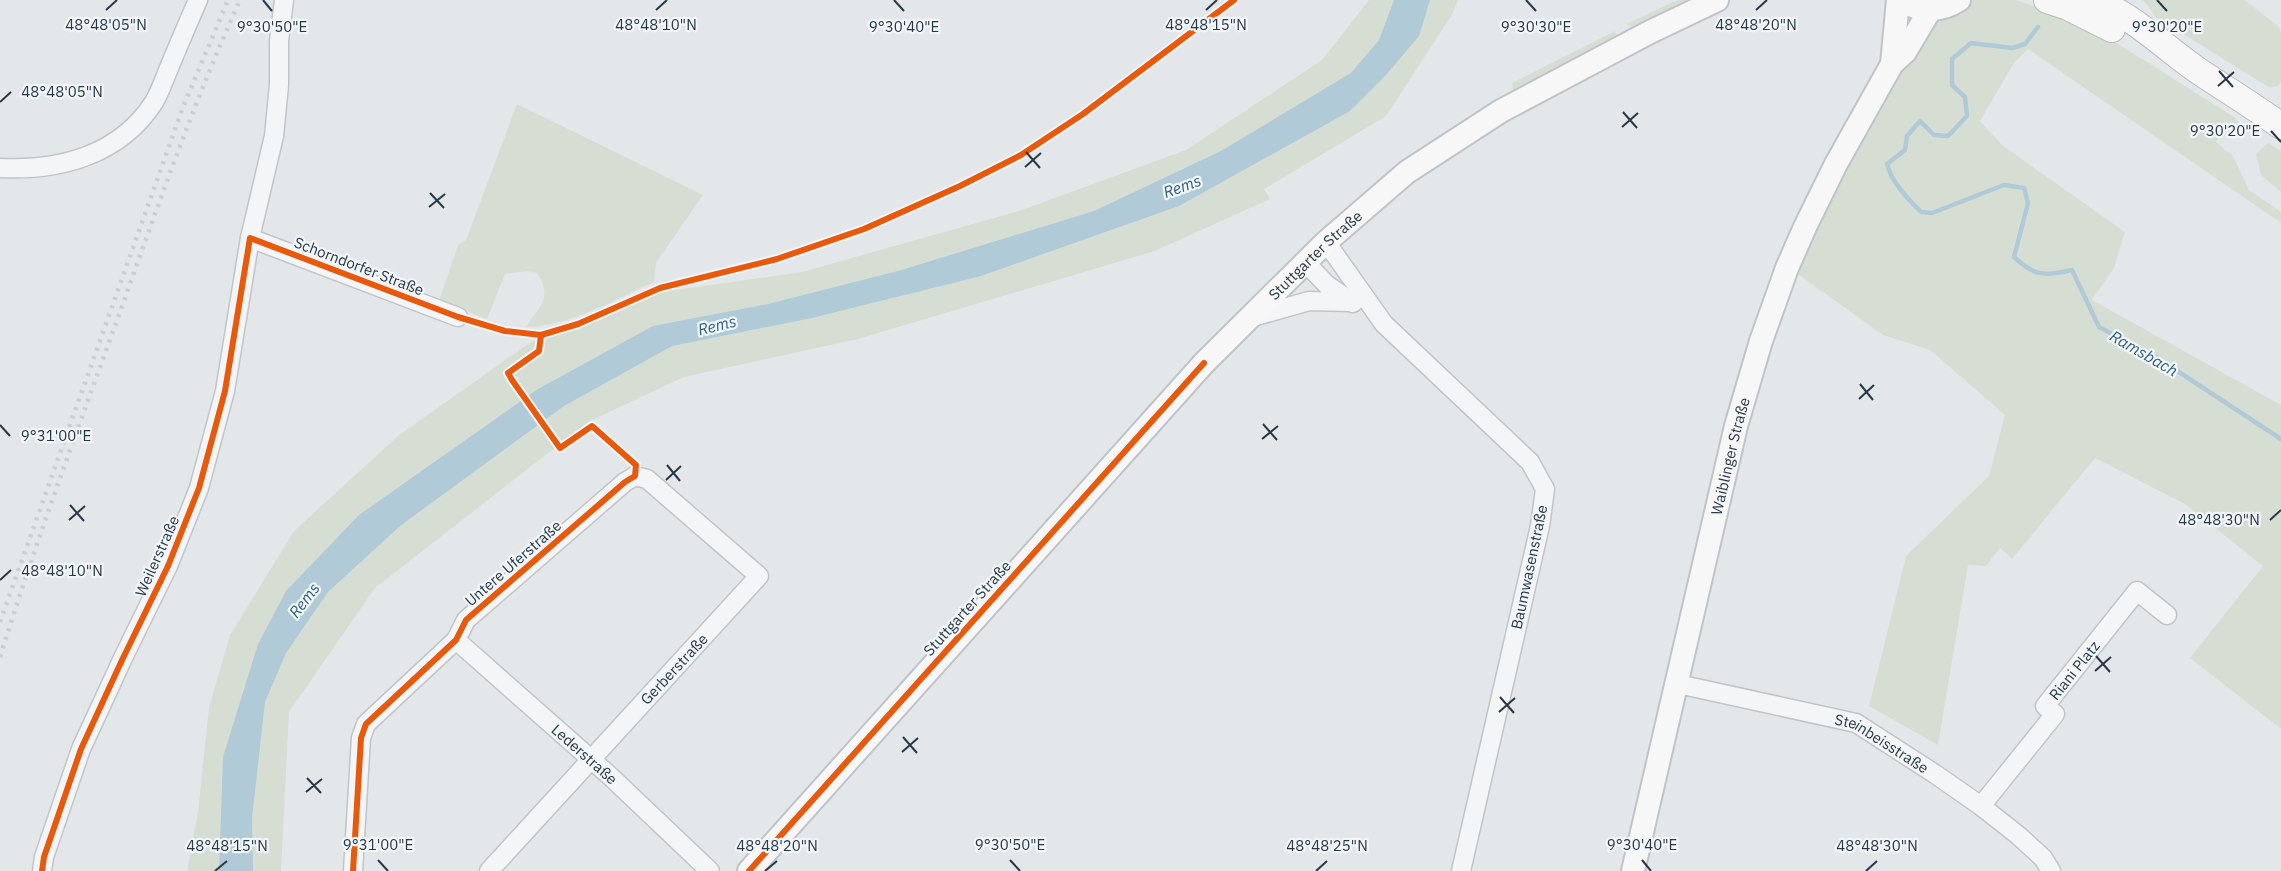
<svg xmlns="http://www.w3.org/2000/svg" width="2281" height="871" font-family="'IBM Plex Sans',sans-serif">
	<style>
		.green { fill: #d6ded4 }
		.water { fill: #b0cad8 }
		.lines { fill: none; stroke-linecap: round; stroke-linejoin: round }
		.stream { stroke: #b0cad8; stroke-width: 4.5 }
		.minor-casing { stroke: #c2c5c8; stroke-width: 21 }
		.major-casing { stroke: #c0c4c8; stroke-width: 26 }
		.highway-casing { stroke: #b6babf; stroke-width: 28 }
		.minor { stroke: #f3f5f6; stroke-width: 18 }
		.major { stroke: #f7f7f8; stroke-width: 22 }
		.highway { stroke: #f7f7f8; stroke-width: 26 }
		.rail { stroke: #cccfd1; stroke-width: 4.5; stroke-dasharray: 3 6; stroke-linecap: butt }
		.cycleway-casing { stroke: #f2f6f9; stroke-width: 10 }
		.cycleway { stroke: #e8590c; stroke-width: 6 }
		.ticks { fill: none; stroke: #283846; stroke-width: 2 }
		.labels { text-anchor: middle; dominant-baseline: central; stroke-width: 4.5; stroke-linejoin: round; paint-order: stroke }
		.street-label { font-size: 15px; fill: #283846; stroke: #f2f6f9 }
		.water-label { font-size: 16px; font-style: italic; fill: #2d607f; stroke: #f2f6f9 }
		.ticks-label { font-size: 15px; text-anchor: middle; fill: #283846; stroke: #f2f6f9; stroke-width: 4.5; stroke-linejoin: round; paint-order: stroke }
	</style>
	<rect width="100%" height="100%" fill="#e4e7ea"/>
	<g class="green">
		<polygon points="1369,0 1458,0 1452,15 1386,116 1264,189 1270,199 1155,251 858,339 684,377 588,422 375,588 289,712 281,871 187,871 198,812 209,707 230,635 294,531 399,435 531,342 661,292 802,272 1019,211 1186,150 1322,60"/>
		<polygon points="1677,0 1694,0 1635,28 1626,24"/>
		<polygon points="1973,0 2016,0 2073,20 2120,45 2234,117 2246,130 2238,135 2224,131 2216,142 2233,156 2249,190 2281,212 2281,223 2028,49 2014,63 1980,121 2003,146 2125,232 2114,268 2092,300 2281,405 2281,729 2190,658 2263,566 2185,504 2095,458 2012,559 2000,548 1986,566 1968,565 1938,745 1869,706 1906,556 1989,476 2005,415 1930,350 1883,335 1795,272 1812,227 1928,23 1955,13"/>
		<polygon points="2140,0 2244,0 2277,25 2281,32 2281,81 2278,86 2270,88 2156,17 2145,2"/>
		<polygon points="1615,31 1617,36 1513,90 1512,83"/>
		<path d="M517 104 703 195 656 263 654 282C613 300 571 326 526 327 540 306 553 297 537 273L527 271 505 274 487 319 439 301 458 245 466 240Z"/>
		<polygon points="2268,143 2281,151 2281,192 2261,175 2256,154"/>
	</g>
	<polygon class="water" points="1394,0 1430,0 1419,36 1386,75 1350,111 1179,206 981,276 812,318 672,346 564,406 400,526 328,592 286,653 265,702 252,818 253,871 219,871 223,757 258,644 286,591 359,515 538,389 653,326 768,304 898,271 1094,211 1221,151 1351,73 1379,40"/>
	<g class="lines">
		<path class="stream" d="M2038 27 2025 44 2012 48 1971 43 1952 59V85L1965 97 1967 116 1948 136 1934 135 1920 121 1907 136 1905 150 1887 164C1892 183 1908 199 1921 212L1932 213 2004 185 2024 188 2028 203 2014 257C2035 277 2046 276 2072 270L2099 327 2156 357 2281 439"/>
		<defs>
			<g id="minor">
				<path d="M0 168C60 171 120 155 154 102 160 92 164 80 169 68 178 46 188 23 198 0"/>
				<polyline points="250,238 458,317"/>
				<polyline points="1326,242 1384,324 1530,462 1545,489 1540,526 1461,871"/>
				<polyline points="1305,262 1327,285 1353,303"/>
				<polyline points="1249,318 1309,301 1351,302"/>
				<path id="s1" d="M456 640 610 776 710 871"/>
				<path id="s2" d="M1678 684 1856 723 1935 774 1981 806 2019 836 2043 858 2051 871"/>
				<path id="s3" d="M1981 806 2055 714 2045 706 2137 591 2167 615"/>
				<polyline points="42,871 44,857 81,749 123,658 168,566 199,488 225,391 250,238 274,136 279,85 279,41 284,0"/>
				<polyline points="353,871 361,738 366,724 456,640 466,620 625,482 635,476 647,479 759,576 489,871"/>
			</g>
			<g id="major">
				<path d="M1899 0C1919 11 1939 13 1959 0"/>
				<polyline points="1892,64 1898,0"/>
				<path id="s4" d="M749 871 1204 363 1326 242 1407 172 1501 111 1650 32 1717 0"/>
				<path id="s5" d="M1633 871 1736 426 1761 341 1787 268 1805 227 1836 164 1892 64 1905 52 1930 10"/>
			</g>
			<g id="highway">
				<polyline points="2047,0 2068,7 2112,29"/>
				<path d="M2093 0C2133 15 2165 48 2200 72 2227 90 2255 107 2281 126"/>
			</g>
		</defs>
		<use href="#minor" class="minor-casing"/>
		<use href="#major" class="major-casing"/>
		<use href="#highway" class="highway-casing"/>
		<use href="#minor" class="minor"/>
		<use href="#major" class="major"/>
		<use href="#highway" class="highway"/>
		<g class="rail">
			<polyline points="0,622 183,107 228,0"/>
			<path d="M0 657C35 545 75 436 115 326 154 217 192 106 240 0"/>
		</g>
		<defs>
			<g id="cycleway">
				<polyline points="42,871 44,857 81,749 123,658 168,566 199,488 225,391 250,238 458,317 505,331 541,335 578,324 660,288 777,259 864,229 960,186 1021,155 1083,114 1234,0"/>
				<polyline points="353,871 361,738 366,724 456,640 466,620 625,482 635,476 636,465 592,426 560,448 512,380 508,373 539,351 541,335"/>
				<polyline points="749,871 1204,363"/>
			</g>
		</defs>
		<use href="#cycleway" class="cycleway-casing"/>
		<use href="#cycleway" class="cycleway"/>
	</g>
	<path class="ticks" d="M263 0 272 11M894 0 904 11M1526 0 1536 11M2157 0 2167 11M106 10 117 0M656 10 667 0M1206 10 1217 0M1756 10 1767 0M2219 71 2233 87M2218 86 2234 72M0 102 11 92M1623 112 1637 128M1622 127 1638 113M2271 131 2281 142M1026 152 1040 168M1025 167 1041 153M430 193 444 208M429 207 445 194M1860 384 1873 400M1859 399 1874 385M1263 424 1277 440M0 425 10 436M1262 439 1278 426M667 465 680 481M666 480 681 466M70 505 84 521M69 520 85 506M2270 520 2281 510M0 580 11 570M2096 656 2110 672M2095 671 2111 657M1500 697 1514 713M1499 712 1515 698M903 737 917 753M902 752 918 738M307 778 321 793M306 792 322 779M378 860 388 871M1010 860 1020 871M1642 860 1651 871M215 871 227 861M765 871 777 861M1316 871 1327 861M1866 871 1877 861"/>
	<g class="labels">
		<g class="street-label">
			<text stroke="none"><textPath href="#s4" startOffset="837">Stuttgarter Straße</textPath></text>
			<text transform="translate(359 266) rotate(21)">Schorndorfer Straße</text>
			<text stroke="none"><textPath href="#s5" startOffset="426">Waiblinger Straße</textPath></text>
			<text transform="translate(157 556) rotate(-66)">Weilerstraße</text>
			<text transform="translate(513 563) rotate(-41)">Untere Uferstraße</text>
			<text transform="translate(1529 567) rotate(-78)">Baumwasenstraße</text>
			<text transform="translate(967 608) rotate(-48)">Stuttgarter Straße</text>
			<text transform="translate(674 669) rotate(-47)">Gerberstraße</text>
			<text stroke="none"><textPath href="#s3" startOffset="177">Riani Platz</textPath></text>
			<text stroke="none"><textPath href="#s2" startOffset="214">Steinbeisstraße</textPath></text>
			<text stroke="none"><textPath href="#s1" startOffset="172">Lederstraße</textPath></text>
		</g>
		<g class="water-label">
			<text transform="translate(1182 186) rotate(-20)">Rems</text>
			<text transform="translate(717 325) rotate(-14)">Rems</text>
			<text transform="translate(2144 353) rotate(30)">Ramsbach</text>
			<text transform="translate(304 600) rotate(-53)">Rems</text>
		</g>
	</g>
	<g class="ticks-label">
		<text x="106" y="30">48°48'05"N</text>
		<text x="656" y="30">48°48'10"N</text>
		<text x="1206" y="30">48°48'15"N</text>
		<text x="1756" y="30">48°48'20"N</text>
		<text x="2167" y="32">9°30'20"E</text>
		<text x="272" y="32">9°30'50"E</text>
		<text x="904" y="32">9°30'40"E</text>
		<text x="1536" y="32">9°30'30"E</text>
		<text x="62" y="97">48°48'05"N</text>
		<text x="2225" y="136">9°30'20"E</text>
		<text x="56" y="441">9°31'00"E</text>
		<text x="2219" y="525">48°48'30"N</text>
		<text x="62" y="576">48°48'10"N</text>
		<text x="378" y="850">9°31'00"E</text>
		<text x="1010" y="850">9°30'50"E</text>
		<text x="1642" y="850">9°30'40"E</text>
		<text x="227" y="851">48°48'15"N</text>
		<text x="777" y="851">48°48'20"N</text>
		<text x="1327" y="851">48°48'25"N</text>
		<text x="1877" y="851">48°48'30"N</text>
	</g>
</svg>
